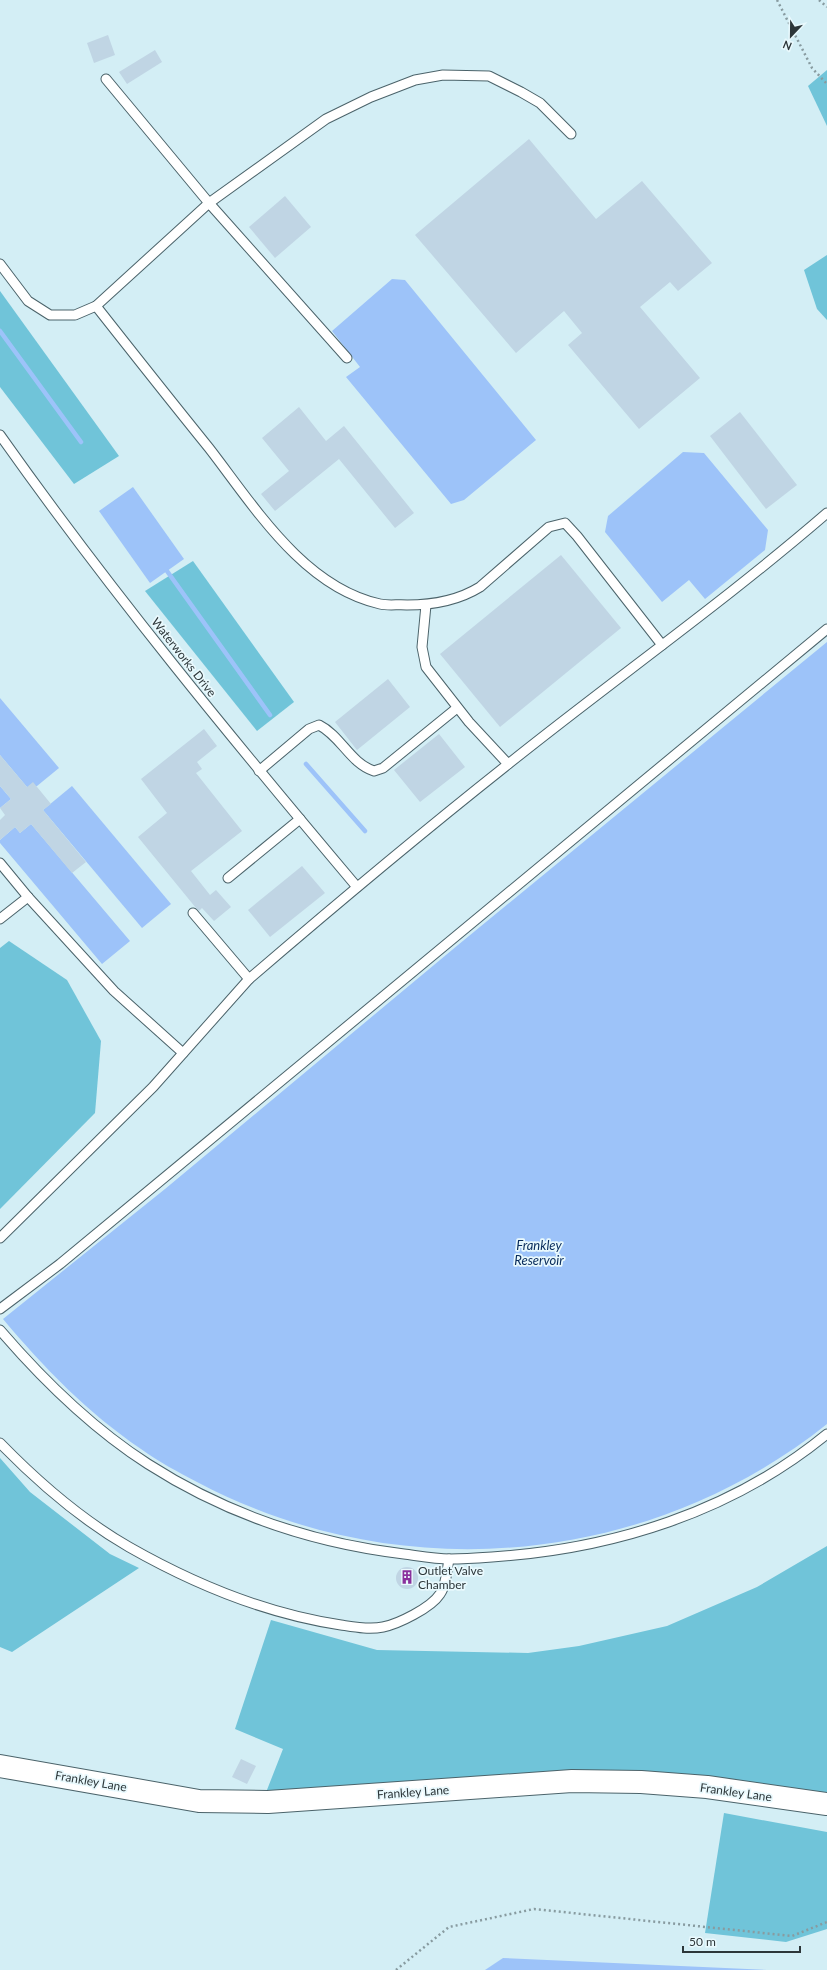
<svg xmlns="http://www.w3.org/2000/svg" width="827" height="1970" font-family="Lato,sans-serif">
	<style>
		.green { fill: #70c4d9 }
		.water { fill: #9dc3f9 }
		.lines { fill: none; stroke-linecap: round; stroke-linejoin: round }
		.stream { stroke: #9dc3f9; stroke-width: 4.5 }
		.building { fill: #c0d5e4 }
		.service-casing { stroke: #4b636a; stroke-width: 11 }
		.tertiary-casing { stroke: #4b636a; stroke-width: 24 }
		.path { stroke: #889ba0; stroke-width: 2.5; stroke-dasharray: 2 3; stroke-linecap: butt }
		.service { stroke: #fff; stroke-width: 9 }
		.tertiary { stroke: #fff; stroke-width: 22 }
		.labels { text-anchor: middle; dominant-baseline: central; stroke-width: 3.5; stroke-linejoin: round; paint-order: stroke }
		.street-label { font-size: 12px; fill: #2c3639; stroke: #e9f9fd }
		.poi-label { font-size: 12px; fill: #2c3639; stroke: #e9f9fd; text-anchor: start }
		.water-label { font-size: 13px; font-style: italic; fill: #092c5c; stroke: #e9f9fd }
	</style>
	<rect width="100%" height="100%" fill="#d3eef5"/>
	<g class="green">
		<polygon points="827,70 827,126 808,86"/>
		<polygon points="827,255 827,320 817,309 804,270"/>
		<polygon points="0,291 119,456 74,484 0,387"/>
		<polygon points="193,561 294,702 257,731 145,591"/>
		<polygon points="9,941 67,980 101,1041 95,1113 0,1209 0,948"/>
		<polygon points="0,1458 30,1492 110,1554 139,1568 12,1652 0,1647"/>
		<polygon points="827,1546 827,1793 739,1784 265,1795 283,1749 235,1729 271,1620 377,1650 528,1653 579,1646 667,1626 757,1587"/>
		<polygon points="724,1813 827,1832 827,1929 786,1942 705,1933"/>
	</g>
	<g class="water">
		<polygon points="392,279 405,280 536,440 464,500 451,504 346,377 360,367 332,331"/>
		<polygon points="683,452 704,453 768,530 765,550 705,599 689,580 662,602 605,532 608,516"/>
		<polygon points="133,487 184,559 150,583 99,511"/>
		<path d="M827 642V1424C648 1567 399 1589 197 1482 178 1472 159 1462 141 1449 88 1413 44 1368 3 1319L165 1189 458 945Z"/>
		<polygon points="0,698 59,768 37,786 27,787 0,755"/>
		<polygon points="0,786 11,799 0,808"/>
		<polygon points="72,786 171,904 142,928 43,810"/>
		<polygon points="31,824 130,941 102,964 0,843 0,840 15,827 20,833"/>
		<polygon points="503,1958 767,1970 485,1970"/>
	</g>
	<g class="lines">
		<g class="stream">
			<polyline points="0,331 81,442"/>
			<polyline points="167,571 270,715"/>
			<polyline points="306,764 365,831"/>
		</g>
	</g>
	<g class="building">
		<polygon points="108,35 115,55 94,63 87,43"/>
		<polygon points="155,50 162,62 127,84 119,72"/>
		<polygon points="529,139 596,219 642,181 712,263 678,291 670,282 640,307 700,378 639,429 568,345 582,333 564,311 516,353 415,235"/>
		<polygon points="285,196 311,227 275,258 249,227"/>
		<polygon points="299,407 326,441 344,426 414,513 395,528 339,459 275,511 261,494 289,471 262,438"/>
		<polygon points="740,412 797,485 766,509 710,436"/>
		<polygon points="561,555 621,628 500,727 440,654"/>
		<polygon points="388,679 410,707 357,750 335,722"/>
		<polygon points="204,729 217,746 197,762 202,769 196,773 242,831 191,871 210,895 216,890 231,907 214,921 202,908 199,911 196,908 138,837 167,813 141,779"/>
		<polygon points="439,734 465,767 420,802 394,770"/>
		<polygon points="0,755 27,787 33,782 51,804 43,810 86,862 72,873 31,824 20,833 15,827 0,840 0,820 5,815 0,808 11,799 0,786"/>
		<polygon points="302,866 325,893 270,937 248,910"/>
		<circle cx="407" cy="1578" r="11"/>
		<polygon points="241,1759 256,1766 247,1784 232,1777"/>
	</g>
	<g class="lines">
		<defs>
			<g id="service">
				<polyline points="106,79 209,203 326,119 371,97 415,80 443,75 489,76 521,92 540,103 571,134"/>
				<polyline points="0,264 28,301 50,315 75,315 96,306 209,203 347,358"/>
				<path d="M96 306C133 353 171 401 209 448 254 506 303 587 380 604 389 606 399 604 407 605 432 605 459 600 480 587L549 527 565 523 577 536 662 645"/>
				<path d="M0 435C111 592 233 740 357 887"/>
				<polyline points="426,605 422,647 426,667 469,722 508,764"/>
				<path d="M259 771 309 729 319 725C341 736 350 763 374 771L383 768 457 708"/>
				<polyline points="0,863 28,897 114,991 183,1053"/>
				<polyline points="228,878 300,819"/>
				<path d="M193 913 249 979C334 906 420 834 507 765 613 680 724 602 827 513"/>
				<polyline points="0,919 28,897"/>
				<polyline points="0,1238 153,1087 249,979"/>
				<polyline points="0,1309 60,1264 827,629"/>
				<path d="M0 1330C43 1380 92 1428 148 1464 226 1514 312 1543 404 1554 419 1556 435 1559 450 1559 464 1559 478 1558 492 1557 613 1549 732 1512 827 1434"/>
				<path d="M0 1443C38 1482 82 1520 129 1547 194 1584 267 1614 341 1625 354 1627 369 1630 383 1627 398 1624 431 1608 440 1594 446 1586 447 1570 449 1559"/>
			</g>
			<polyline id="tertiary" points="0,1766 199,1801 268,1802 572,1781 641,1782 707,1787 827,1804"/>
		</defs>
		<use href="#service" class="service-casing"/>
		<use href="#tertiary" class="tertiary-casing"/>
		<g class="path">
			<polyline points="777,0 812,68 827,84"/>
			<polyline points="819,0 827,7"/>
			<polyline points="396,1970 449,1927 534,1909 792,1936 827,1922"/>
		</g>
		<use href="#service" class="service"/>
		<use href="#tertiary" class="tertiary"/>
	</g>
	<defs>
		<symbol id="building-bare" viewBox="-9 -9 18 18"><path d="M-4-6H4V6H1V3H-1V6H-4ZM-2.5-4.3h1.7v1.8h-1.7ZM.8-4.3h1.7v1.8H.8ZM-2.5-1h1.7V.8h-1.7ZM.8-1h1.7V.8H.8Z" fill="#8a309c" stroke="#e9f9fd" stroke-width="2.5" paint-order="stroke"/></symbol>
	</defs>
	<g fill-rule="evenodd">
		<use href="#building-bare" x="397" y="1567" width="20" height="20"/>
	</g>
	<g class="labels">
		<g class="street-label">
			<text transform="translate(184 657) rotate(52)">Waterworks Drive</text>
			<text transform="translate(91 1781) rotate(10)">Frankley Lane</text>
			<text transform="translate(413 1792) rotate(-4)">Frankley Lane</text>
			<text transform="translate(736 1792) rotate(8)">Frankley Lane</text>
		</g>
		<g class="poi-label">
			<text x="418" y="1570">Outlet Valve<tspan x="418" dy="14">Chamber</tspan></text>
		</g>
		<g class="water-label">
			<text x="539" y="1245">Frankley<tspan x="539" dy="15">Reservoir</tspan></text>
		</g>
	</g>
	<g transform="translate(791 36) rotate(202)" stroke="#e9f9fd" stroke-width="3" paint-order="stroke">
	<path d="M0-3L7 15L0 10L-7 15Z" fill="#2c3639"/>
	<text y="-6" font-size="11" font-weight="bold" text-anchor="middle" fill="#2c3639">N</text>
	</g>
	<path d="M683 1946v6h117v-6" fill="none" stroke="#2c3639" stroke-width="2"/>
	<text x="689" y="1946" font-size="12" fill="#2c3639" stroke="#e9f9fd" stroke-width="3" paint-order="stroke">50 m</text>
</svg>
